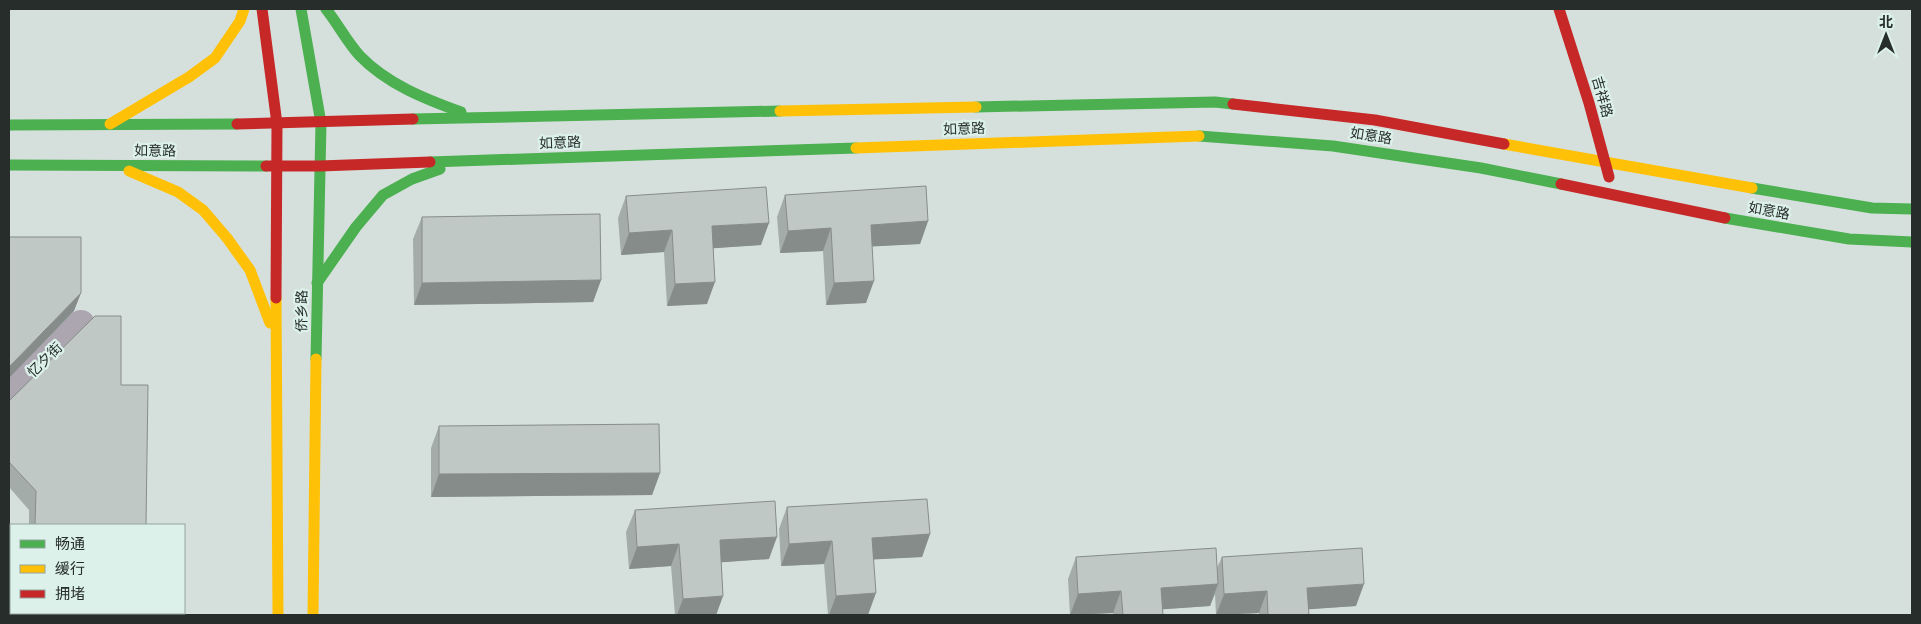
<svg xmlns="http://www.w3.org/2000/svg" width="1921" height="624" font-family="'Varela Round','Noto Sans SC',sans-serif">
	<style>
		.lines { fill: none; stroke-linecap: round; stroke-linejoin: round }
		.street { stroke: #aca6b0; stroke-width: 28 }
		.fast { stroke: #4caf50; stroke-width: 11 }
		.slow { stroke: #ffc107; stroke-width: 11 }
		.jam { stroke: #c62828; stroke-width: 11 }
		.wall { fill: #a4aca9 }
		.shaded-wall { fill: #868c8a }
		.building { fill: #bfc8c5; stroke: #868c8a }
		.labels { text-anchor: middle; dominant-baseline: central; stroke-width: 4.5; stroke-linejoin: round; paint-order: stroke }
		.street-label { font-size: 14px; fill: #262d2b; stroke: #ddf1eb }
	</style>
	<rect width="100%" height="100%" fill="#d5e0dc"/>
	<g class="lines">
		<polyline class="street" points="9,396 81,324"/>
		<g class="fast">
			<polyline points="301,9 321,123 316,359"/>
			<path d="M326 9C338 24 347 42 360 56 387 84 425 99 461 112"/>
			<polyline points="976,107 1215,102 1233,104"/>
			<polyline points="413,119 780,111"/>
			<polyline points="9,125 237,124"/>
			<polyline points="1199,136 1333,146 1481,168 1561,184"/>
			<polyline points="430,162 856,148"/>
			<polyline points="9,165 266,166"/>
			<polyline points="1752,188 1872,208 1912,209"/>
			<polyline points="1725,218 1849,239 1912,242"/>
			<polyline points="317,283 356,227 383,195 412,179 440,169"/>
		</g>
		<g class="slow">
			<polyline points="780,111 976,107"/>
			<polyline points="110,124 189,77 215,58 240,21 244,9"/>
			<polyline points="1504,144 1752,188"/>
			<polyline points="856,148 1199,136"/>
			<polyline points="129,171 178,192 203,210 227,238 250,270 270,323"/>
			<polyline points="276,298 278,615"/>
			<polyline points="313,615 316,359"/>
		</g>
		<g class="jam">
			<polyline points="262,9 277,124 276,298"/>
			<polyline points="1559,9 1589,103 1609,177"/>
			<polyline points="1233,104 1375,120 1504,144"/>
			<polyline points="237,124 413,119"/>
			<polyline points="266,166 320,166 430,162"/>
			<polyline points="1561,184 1725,218"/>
		</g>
	</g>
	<g class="wall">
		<polygon points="785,195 928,221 920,244 872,246 866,303 826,305 823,251 780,253 777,217"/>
		<polygon points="626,196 761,245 713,248 707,304 667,306 664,252 621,255 618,218"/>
		<polygon points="422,217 601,280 593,302 414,305 413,239"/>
		<polygon points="121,385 146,525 29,525 29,510 9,487 9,401"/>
		<polygon points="439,426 660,473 652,495 431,497 431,448"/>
		<polygon points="787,507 930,534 922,557 874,559 868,615 828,615 824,564 781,566 779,529"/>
		<polygon points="635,510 769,559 721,562 723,596 716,615 675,615 671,566 629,569 626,532"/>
		<polygon points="1076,557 1217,568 1222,557 1356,606 1308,609 1309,615 1259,615 1259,613 1216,615 1215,594 1210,606 1163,609 1163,615 1113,615 1113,613 1070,615 1068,579"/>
	</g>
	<g class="shaded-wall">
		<polygon points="928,221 920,244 863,247 871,225"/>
		<polygon points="769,223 761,245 703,249 712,226"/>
		<polygon points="831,228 823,251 780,253 788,231"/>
		<polygon points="672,230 664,252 621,255 629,233"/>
		<polygon points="601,280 593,302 414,305 422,283"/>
		<polygon points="874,281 866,303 826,305 834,283"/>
		<polygon points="715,282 707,304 667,306 675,284"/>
		<polygon points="81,293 74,311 9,378 9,367"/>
		<polygon points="660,473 652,495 431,497 439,474"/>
		<polygon points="930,534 922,557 864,560 872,538"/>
		<polygon points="777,537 769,559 712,563 720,540"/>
		<polygon points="832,541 824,564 781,566 789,544"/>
		<polygon points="679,544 671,566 629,569 637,547"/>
		<polygon points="1218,584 1210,606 1153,610 1161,588"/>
		<polygon points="1364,584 1356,606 1299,610 1307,588"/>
		<polygon points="1121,591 1113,613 1070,615 1078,594"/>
		<polygon points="1267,591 1259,613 1216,615 1224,594"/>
		<polygon points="876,593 868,615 829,615 836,596"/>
		<polygon points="723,596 716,615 677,615 683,599"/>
		<polygon points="29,613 140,613 139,615 28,614"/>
	</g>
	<g class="building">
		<polygon points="926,186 928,221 871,225 874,281 834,283 831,228 788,231 785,195"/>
		<polygon points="766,187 769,223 712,226 715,282 675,284 672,230 629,233 626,196"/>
		<polygon points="600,214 601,280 422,283 422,217"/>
		<polygon points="9,237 81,237 81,293 9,367"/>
		<polygon points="95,316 121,316 121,385 148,385 146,525 35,525 36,491 9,462 9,401"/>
		<polygon points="659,424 660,473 439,474 439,426"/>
		<polygon points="927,499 930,534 872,538 876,593 836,596 832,541 789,544 787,507"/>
		<polygon points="775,501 777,537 720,540 723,596 683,599 679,544 637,547 635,510"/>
		<polygon points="1216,548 1218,584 1161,588 1163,615 1123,615 1121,591 1078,594 1076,557"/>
		<polygon points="1362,548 1364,584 1307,588 1309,615 1268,615 1267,591 1224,594 1222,557"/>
	</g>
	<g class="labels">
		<g class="street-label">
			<text transform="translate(1602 97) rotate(74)">吉祥路</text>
			<text transform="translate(964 129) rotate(-2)">如意路</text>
			<text transform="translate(1371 136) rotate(9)">如意路</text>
			<text transform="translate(560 143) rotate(-2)">如意路</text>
			<text transform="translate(155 151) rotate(1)">如意路</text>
			<text transform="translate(1769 211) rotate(10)">如意路</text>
			<text transform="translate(302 311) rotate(-89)">侨乡路</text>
			<text transform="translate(45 360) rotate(-45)">忆夕街</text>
		</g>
	</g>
	<rect width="1921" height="624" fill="none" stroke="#262d2b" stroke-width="20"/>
	<rect x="10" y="524" width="175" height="90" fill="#ddf1eb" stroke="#94a39e"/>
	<rect x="20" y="540" width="25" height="8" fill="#4caf50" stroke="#94a39e"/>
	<text x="55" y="549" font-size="15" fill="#262d2b">畅通</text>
	<rect x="20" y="565" width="25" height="8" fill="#ffc107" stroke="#94a39e"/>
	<text x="55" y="574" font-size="15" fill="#262d2b">缓行</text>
	<rect x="20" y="590" width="25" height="8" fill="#c62828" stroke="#94a39e"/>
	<text x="55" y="599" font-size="15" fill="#262d2b">拥堵</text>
	<g transform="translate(1886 35)" stroke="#ddf1eb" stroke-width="4" paint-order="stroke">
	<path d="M0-4L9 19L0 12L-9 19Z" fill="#262d2b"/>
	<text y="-8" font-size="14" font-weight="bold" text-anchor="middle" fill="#262d2b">北</text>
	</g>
</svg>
